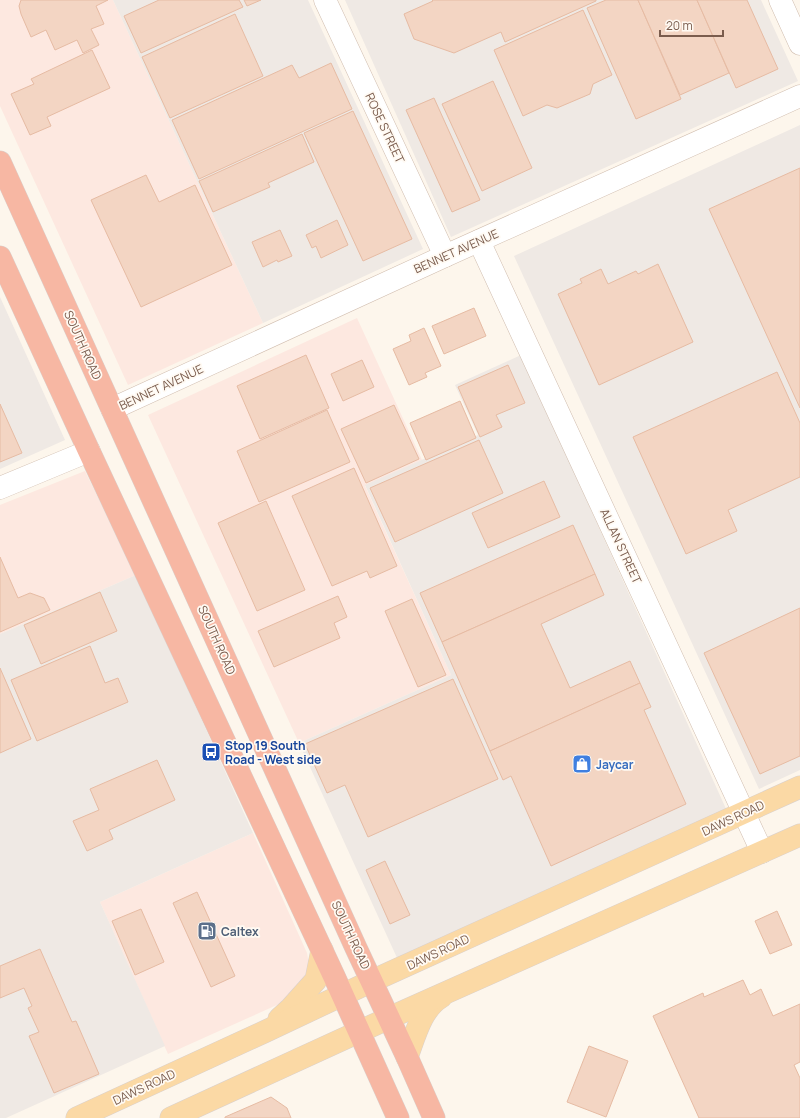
<svg xmlns="http://www.w3.org/2000/svg" width="800" height="1118" font-family="Manrope,sans-serif">
	<style>
		.commercial { fill: #fde8e0 }
		.industrial { fill: #efe9e4 }
		.building { fill: #f3d5c3; stroke: #e6bba3 }
		.lines { fill: none; stroke-linecap: round; stroke-linejoin: round }
		.minor-casing { stroke: #d1beb0; stroke-width: 23 }
		.major-casing { stroke: #dad1cd; stroke-width: 23 }
		.highway-casing { stroke: #dad1cd; stroke-width: 23 }
		.minor { stroke: #fff; stroke-width: 22 }
		.major { stroke: #fbd9a5; stroke-width: 22 }
		.highway { stroke: #f7b7a3; stroke-width: 22 }
		.labels { text-anchor: middle; dominant-baseline: central; stroke-width: 3.5; stroke-linejoin: round; paint-order: stroke }
		.street-label { font-size: 12px; fill: #7a5c4d; stroke: #fffaf3 }
		.transit-label { font-size: 12px; font-weight: bold; fill: #164399; stroke: #fffaf3; text-anchor: start }
		.shop-label { font-size: 12px; font-weight: bold; fill: #366cbe; stroke: #fffaf3; text-anchor: start }
		.service-label { font-size: 12px; font-weight: bold; fill: #4e5e75; stroke: #fffaf3; text-anchor: start }
	</style>
	<rect width="100%" height="100%" fill="#fdf6ec"/>
	<g class="commercial">
		<polygon points="0,0 113,0 263,323 128,385 0,106"/>
		<polygon points="357,318 422,460 365,486 451,675 299,743 148,415"/>
		<polygon points="85,471 136,575 0,634 0,505"/>
		<polygon points="253,833 307,953 310,970 288,1000 168,1054 100,902"/>
	</g>
	<g class="industrial">
		<polygon points="113,0 308,0 423,249 263,323"/>
		<polygon points="345,0 761,0 798,81 451,237"/>
		<polygon points="800,125 800,770 759,789 514,256"/>
		<polygon points="0,297 65,440 0,469"/>
		<polygon points="521,355 727,811 398,960 299,743 451,675 365,485 478,435 455,385"/>
		<polygon points="136,575 253,833 100,902 165,1046 6,1118 0,1118 0,634"/>
	</g>
	<g class="building">
		<polygon points="21,0 108,0 96,6 104,24 91,29 99,45 83,53 77,40 55,50 46,30 31,37 21,14 19,6"/>
		<polygon points="159,0 239,0 243,7 141,53 124,16"/>
		<polygon points="244,0 261,0 247,6"/>
		<polygon points="432,0 596,0 596,1 505,42 501,32 454,53 414,39 404,14 433,1"/>
		<polygon points="606,0 638,0 681,99 636,119 587,8"/>
		<polygon points="638,0 697,0 729,73 680,95"/>
		<polygon points="697,0 747,0 778,69 736,88"/>
		<polygon points="583,10 612,75 593,84 590,94 557,108 547,105 523,116 494,50"/>
		<polygon points="235,14 263,76 170,118 142,57"/>
		<polygon points="92,50 110,88 47,117 51,126 30,135 11,94 34,84 31,79"/>
		<polygon points="331,63 352,109 199,179 172,120 292,65 299,78"/>
		<polygon points="493,81 532,168 482,191 442,104"/>
		<polygon points="434,98 480,200 452,212 406,110"/>
		<polygon points="353,111 412,239 363,261 304,133"/>
		<polygon points="302,134 314,162 268,183 270,187 213,212 199,181"/>
		<polygon points="800,168 800,408 709,209"/>
		<polygon points="146,175 159,202 195,185 232,265 141,307 91,200"/>
		<polygon points="337,220 348,245 321,258 316,246 312,248 306,235"/>
		<polygon points="280,230 292,256 278,262 277,260 263,267 252,242"/>
		<polygon points="658,264 693,342 599,385 558,294 582,283 580,279 601,269 608,284 636,271 638,274"/>
		<polygon points="474,308 486,336 444,354 432,326"/>
		<polygon points="424,328 441,366 425,373 427,377 409,385 393,349 411,341 409,335"/>
		<polygon points="306,355 329,408 260,439 237,386"/>
		<polygon points="362,360 374,387 343,401 331,374"/>
		<polygon points="508,365 525,403 496,415 502,427 480,437 458,387"/>
		<polygon points="777,372 800,423 800,477 728,510 737,531 686,554 633,437"/>
		<polygon points="460,401 476,438 426,460 410,423"/>
		<polygon points="0,404 22,453 0,462"/>
		<polygon points="394,405 419,459 366,483 341,429"/>
		<polygon points="327,410 350,462 259,502 237,451"/>
		<polygon points="479,440 503,493 395,542 370,488"/>
		<polygon points="354,468 397,566 370,578 367,571 332,586 292,496"/>
		<polygon points="544,481 560,517 488,548 472,513"/>
		<polygon points="266,501 305,590 257,611 218,523"/>
		<polygon points="573,525 595,574 442,642 420,593"/>
		<polygon points="0,557 18,598 30,593 44,598 50,610 0,632"/>
		<polygon points="595,574 604,595 541,624 570,688 630,661 640,683 490,751 442,642"/>
		<polygon points="100,592 117,631 41,664 24,625"/>
		<polygon points="338,596 347,617 334,623 340,638 274,667 258,631"/>
		<polygon points="412,599 446,675 418,687 385,611"/>
		<polygon points="800,608 800,756 760,774 704,653"/>
		<polygon points="90,646 105,683 118,678 128,702 37,741 11,680"/>
		<polygon points="0,668 31,739 0,753"/>
		<polygon points="453,679 498,779 368,837 345,785 327,793 305,744"/>
		<polygon points="640,683 651,707 644,710 686,804 551,866 511,776 503,780 490,751"/>
		<polygon points="157,760 175,800 109,830 113,839 87,851 73,821 99,810 90,789"/>
		<polygon points="385,861 410,915 390,924 366,870"/>
		<polygon points="197,892 235,976 211,987 173,903"/>
		<polygon points="141,909 164,962 135,975 112,921"/>
		<polygon points="777,911 792,945 770,954 755,921"/>
		<polygon points="40,949 72,1022 76,1021 99,1074 54,1093 29,1036 39,1032 28,1008 32,1006 24,988 0,998 0,966"/>
		<polygon points="743,980 750,995 761,989 773,1016 800,1004 800,1062 794,1065 800,1078 800,1118 699,1118 653,1016 703,993 704,997"/>
		<polygon points="589,1046 628,1061 606,1117 567,1102"/>
		<polygon points="271,1097 287,1108 291,1118 225,1118 225,1117"/>
	</g>
	<g class="lines">
		<defs>
			<g id="minor">
				<polyline points="325,0 445,256"/>
				<polyline points="780,0 800,44"/>
				<polyline points="479,241 762,852"/>
				<polyline points="112,409 445,256 800,96"/>
				<polyline points="0,488 89,451"/>
			</g>
			<g id="major">
				<polyline points="279,1019 291,1008 316,980 322,950"/>
				<path d="M407 1057C415 1036 421 1009 441 997"/>
				<polyline points="77,1118 264,1032 372,981 800,787"/>
				<polyline points="171,1118 389,1018 800,835"/>
			</g>
			<g id="highway">
				<polyline points="0,162 356,948 407,1057 434,1118"/>
				<polyline points="0,257 89,451 334,976 398,1118"/>
			</g>
		</defs>
		<use href="#minor" class="minor-casing"/>
		<use href="#major" class="major-casing"/>
		<use href="#highway" class="highway-casing"/>
		<use href="#minor" class="minor"/>
		<use href="#major" class="major"/>
		<use href="#highway" class="highway"/>
	</g>
	<defs>
		<symbol id="bus-square" viewBox="-11 -11 22 22"><rect x="-9" y="-9" width="18" height="18" rx="4" fill="#1a4fb4" stroke="#fffaf3"/><path d="M-5-6H5V4H4V6H2V4H-2V6H-4V4H-5ZM-3.5-4V0h7V-4ZM-3.5 1.2v1.5H-2V1.2ZM2 1.2v1.5H3.5V1.2Z" fill="#fff"/></symbol>
		<symbol id="shop-square" viewBox="-11 -11 22 22"><rect x="-9" y="-9" width="18" height="18" rx="4" fill="#3f7fe0" stroke="#fffaf3"/><path d="M-5-2.5h2.3a2.7 3.5 0 0 1 5.4 0H5L5.5 6h-11ZM-1.5-2.5h3a1.5 2.3 0 0 0-3 0Z" fill="#fff"/></symbol>
		<symbol id="fuel-square" viewBox="-11 -11 22 22"><rect x="-9" y="-9" width="18" height="18" rx="4" fill="#5c6f8a" stroke="#fffaf3"/><path d="M-5.5-6h7V0h2V4h1.3V-2.5L3-4.5l.8-.8L6-3V5H2.5V1h-1V6h-7ZM-4.2-4.7v3.2H.2V-4.7Z" fill="#fff"/></symbol>
	</defs>
	<g fill-rule="evenodd">
		<use href="#bus-square" x="200" y="741" width="22" height="22"/>
		<use href="#shop-square" x="571" y="753" width="22" height="22"/>
		<use href="#fuel-square" x="196" y="920" width="22" height="22"/>
	</g>
	<g class="labels">
		<g class="street-label">
			<text transform="translate(385 128) rotate(65)">ROSE STREET</text>
			<text transform="translate(456 251) rotate(-24)">BENNET AVENUE</text>
			<text transform="translate(83 345) rotate(66)">SOUTH ROAD</text>
			<text transform="translate(161 387) rotate(-25)">BENNET AVENUE</text>
			<text transform="translate(621 546) rotate(65)">ALLAN STREET</text>
			<text transform="translate(217 640) rotate(66)">SOUTH ROAD</text>
			<text transform="translate(733 818) rotate(-25)">DAWS ROAD</text>
			<text transform="translate(351 935) rotate(65)">SOUTH ROAD</text>
			<text transform="translate(438 952) rotate(-25)">DAWS ROAD</text>
			<text transform="translate(144 1087) rotate(-25)">DAWS ROAD</text>
		</g>
		<g class="transit-label">
			<text x="225" y="745">Stop 19 South<tspan x="225" dy="14">Road - West side</tspan></text>
		</g>
		<g class="shop-label">
			<text x="596" y="764">Jaycar</text>
		</g>
		<g class="service-label">
			<text x="221" y="931">Caltex</text>
		</g>
	</g>
	<path d="M660 30v6h63v-6" fill="none" stroke="#7a5c4d" stroke-width="2"/>
	<text x="666" y="30" font-size="12" fill="#7a5c4d" stroke="#fffaf3" stroke-width="3" paint-order="stroke">20 m</text>
</svg>
